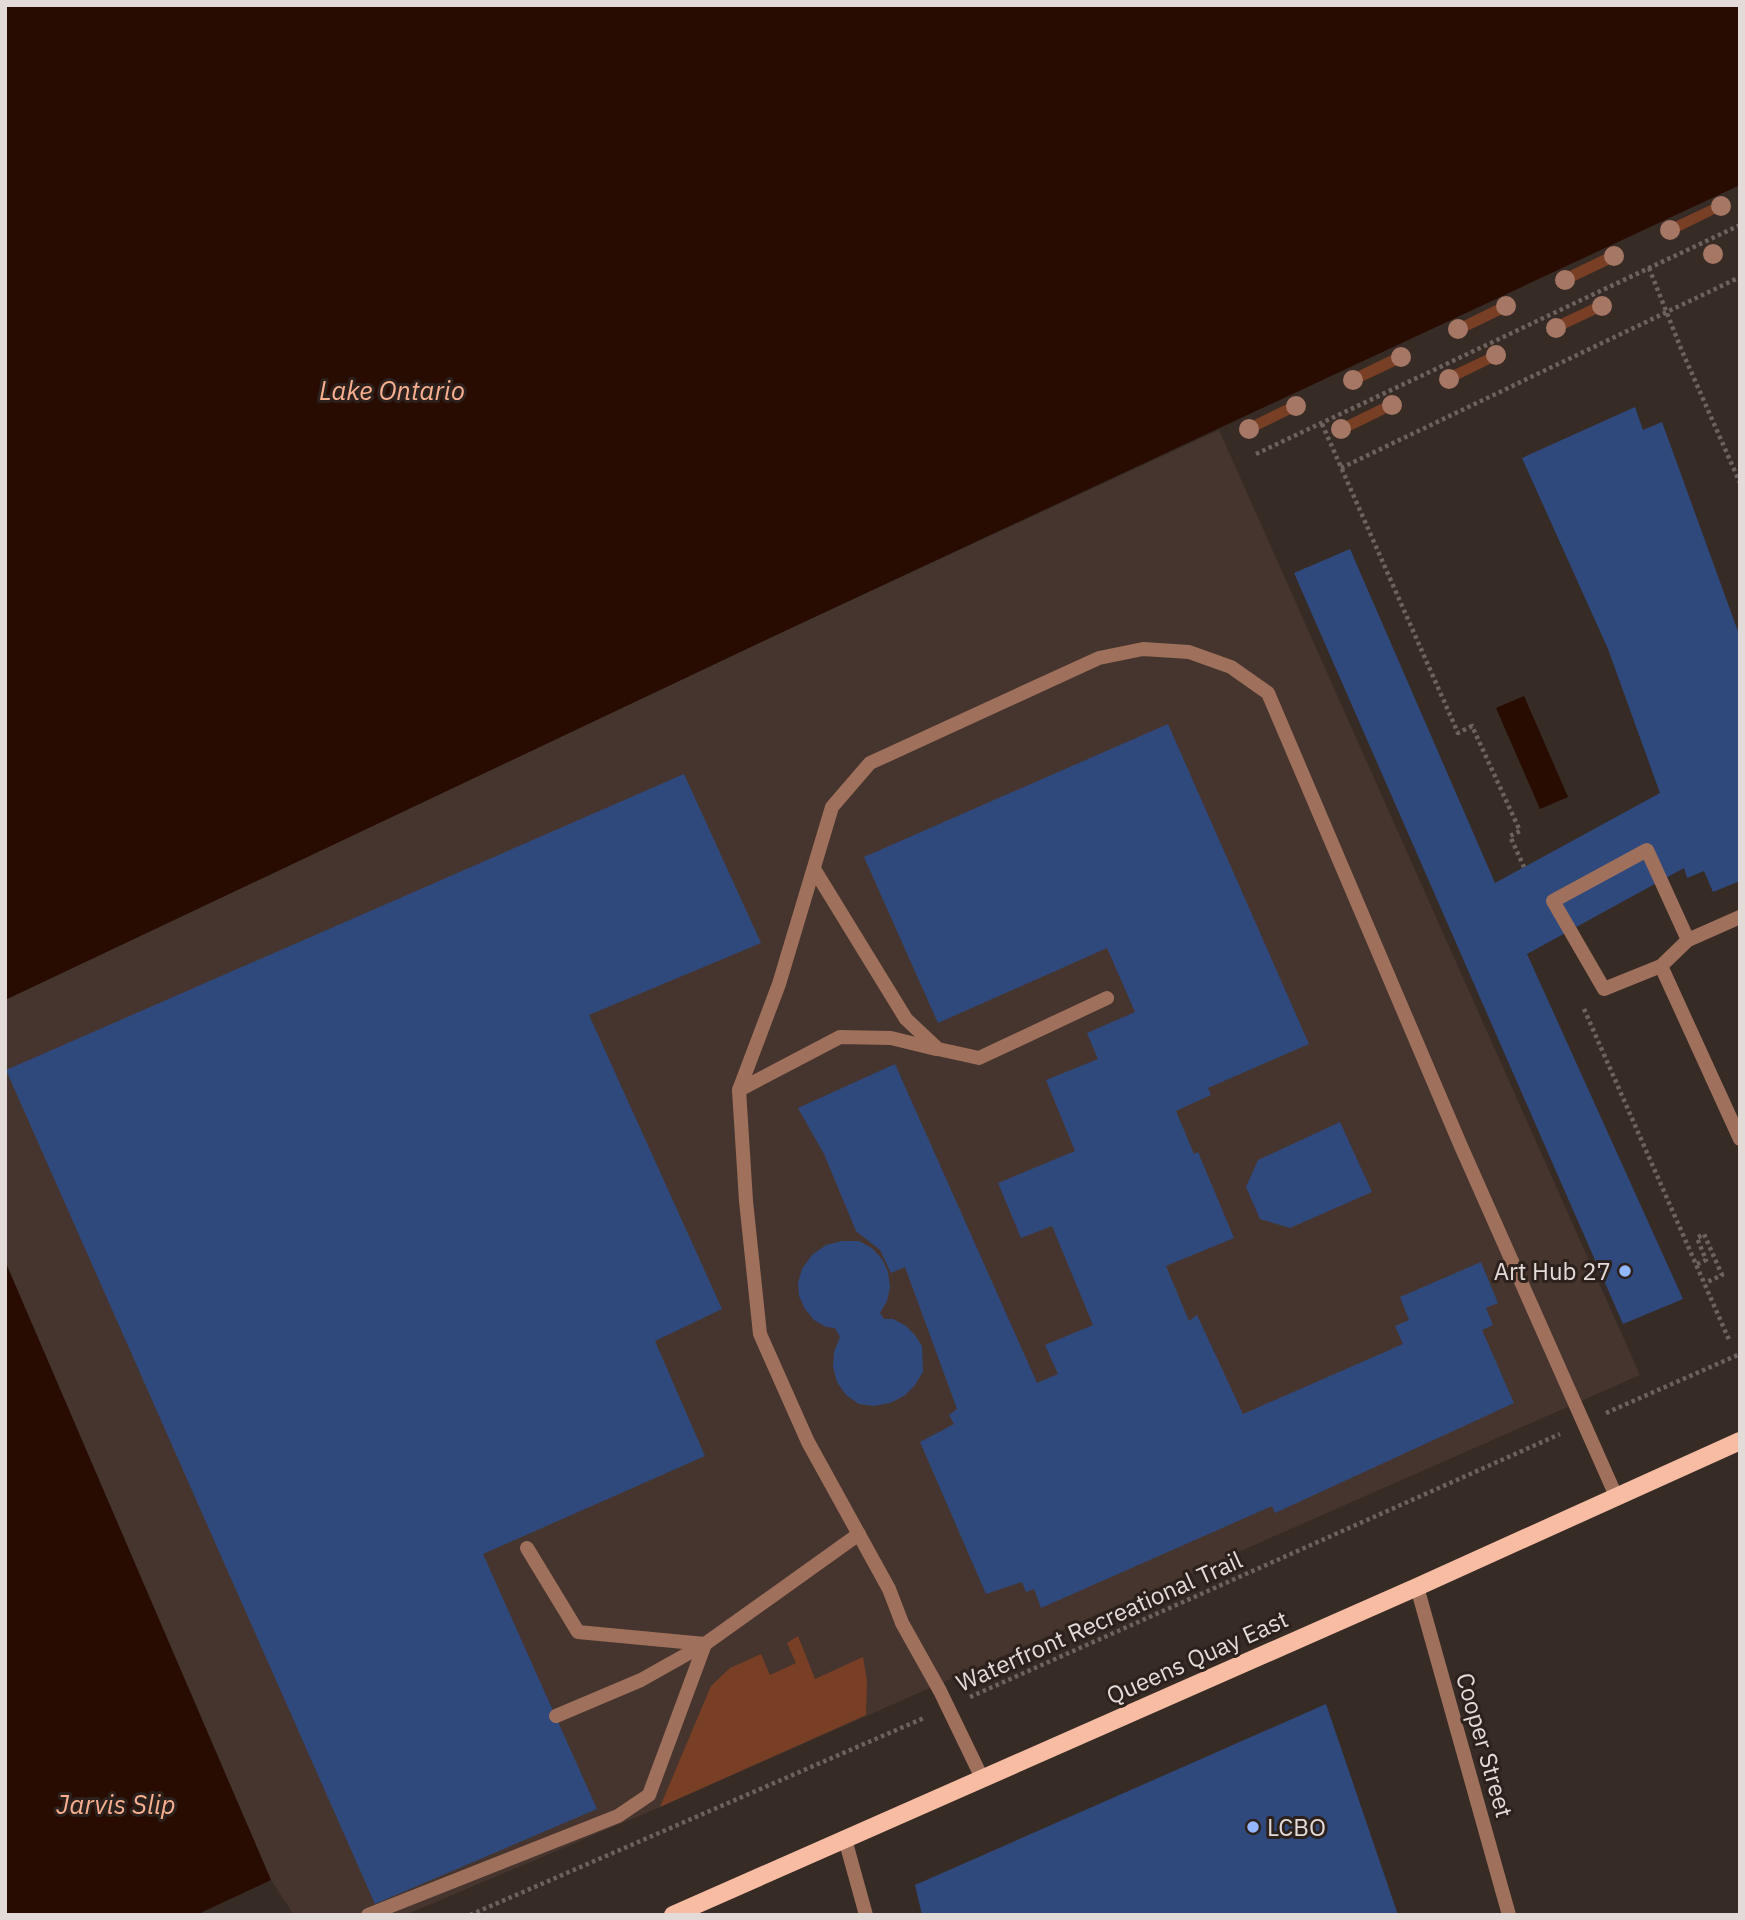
<svg xmlns="http://www.w3.org/2000/svg" width="1745" height="1920" font-family="'IBM Plex Sans',sans-serif">
	<style>
		.built { fill: #46352e }
		.green { fill: #793f25 }
		.water { fill: #280b01 }
		.building { fill: #30497c }
		.lines { fill: none; stroke-linecap: round; stroke-linejoin: round }
		.path { stroke: #6d635e; stroke-width: 4.5; stroke-dasharray: 3.5 3.5; stroke-linecap: butt }
		.lane { stroke: #9f705b; stroke-width: 14 }
		.street { stroke: #9f705b; stroke-width: 14 }
		.primary { stroke: #f7bca2; stroke-width: 18 }
		.tree { fill: #a57764 }
		.poi-dot { fill: #93b7fd; stroke: #2c211c; stroke-width: 2.5 }
		.labels { text-anchor: middle; dominant-baseline: central; stroke-width: 6; stroke-linejoin: round; paint-order: stroke }
		.poi-label { font-size: 24px; fill: #e2dbd7; stroke: #2c211c; text-anchor: end }
		.street-label { font-size: 24px; fill: #e2dbd7; stroke: #2c211c }
		.water-label { font-size: 26px; font-style: italic; fill: #f8af8f; stroke: #2c211c }
	</style>
	<rect width="100%" height="100%" fill="#372b26"/>
	<polygon class="built" points="1219,430 1640,1375 660,1807 405,1915 294,1915 271,1880 5,1261 5,1000 789,629"/>
	<g class="green">
		<polygon points="1719,201 1725,202 1725,209 1670,236 1665,235 1663,231 1666,226"/>
		<polygon points="1613,250 1619,251 1619,260 1564,286 1559,286 1556,281 1559,276"/>
		<polygon points="1603,299 1609,300 1609,308 1554,334 1549,333 1547,329 1550,324"/>
		<polygon points="1506,300 1512,301 1513,309 1457,336 1453,335 1450,331 1453,326"/>
		<polygon points="1402,350 1408,351 1408,360 1353,386 1348,385 1345,381 1348,376"/>
		<polygon points="1496,350 1502,350 1502,358 1447,385 1442,384 1440,380 1443,375"/>
		<polygon points="1391,399 1397,400 1399,403 1397,408 1342,435 1337,434 1335,430 1338,425"/>
		<polygon points="1295,400 1301,401 1301,409 1246,436 1241,435 1239,431 1242,426"/>
		<polygon points="798,1636 815,1679 863,1657 867,1681 866,1715 660,1807 711,1686 730,1668 761,1654 770,1675 796,1663 787,1643"/>
	</g>
	<g class="water">
		<polygon points="5,5 1740,5 1740,185 789,629 5,1000"/>
		<polygon points="1524,696 1568,797 1540,809 1496,708"/>
		<polygon points="5,1261 271,1880 196,1915 5,1915"/>
	</g>
	<g class="building">
		<polygon points="1635,407 1643,430 1662,422 1740,637 1740,881 1713,892 1704,871 1687,878 1684,868 1527,954 1683,1299 1623,1324 1294,573 1350,549 1495,883 1660,793 1608,649 1522,458"/>
		<polygon points="1168,724 1309,1044 1208,1088 1211,1095 1176,1111 1194,1154 1198,1152 1234,1238 1166,1266 1189,1321 1197,1315 1243,1414 1403,1344 1395,1326 1409,1320 1400,1297 1481,1262 1498,1303 1486,1308 1493,1325 1482,1330 1514,1403 1275,1513 1272,1506 1041,1608 1034,1589 1026,1592 1022,1582 986,1594 920,1442 954,1424 949,1415 957,1409 905,1267 891,1273 880,1250 856,1231 824,1154 798,1108 895,1064 1037,1383 1058,1374 1045,1345 1093,1325 1052,1226 1021,1238 998,1183 1075,1151 1046,1080 1098,1059 1087,1033 1135,1012 1107,948 938,1023 864,857"/>
		<polygon points="684,774 761,943 589,1015 722,1309 655,1341 705,1456 483,1554 597,1809 375,1904 6,1070"/>
		<polygon points="1340,1122 1372,1192 1290,1228 1260,1219 1246,1187 1258,1160"/>
		<polygon points="842,1241 859,1241 872,1248 882,1259 888,1272 890,1287 887,1301 880,1313 884,1319 893,1319 906,1326 915,1335 922,1346 923,1372 915,1385 904,1396 890,1403 874,1406 859,1404 846,1395 837,1382 833,1367 834,1352 840,1337 835,1328 826,1327 814,1320 805,1309 799,1296 798,1283 802,1269 812,1255 826,1245"/>
		<polygon points="1326,1704 1398,1915 922,1915 915,1885"/>
	</g>
	<g class="lines">
		<g class="path">
			<polyline points="1649,268 1682,351 1740,483"/>
			<polyline points="1322,424 1458,733 1472,726 1520,831 1510,836 1524,867"/>
			<polyline points="1256,454 1740,225"/>
			<polyline points="1341,468 1740,277"/>
			<polyline points="1584,1009 1730,1342"/>
			<polyline points="1697,1264 1706,1260 1697,1238 1704,1234 1722,1275 1705,1283"/>
			<polyline points="1606,1413 1740,1354"/>
			<polyline points="970,1697 1560,1434"/>
			<polyline points="470,1915 924,1718"/>
		</g>
		<g class="lane">
			<polyline points="814,869 906,1019 938,1049 979,1058 1107,998"/>
			<polyline points="1688,940 1647,850 1553,901 1604,989 1661,966 1688,940 1740,917"/>
			<polyline points="1661,966 1740,1139"/>
			<polyline points="739,1090 840,1037 891,1038 936,1049"/>
			<polyline points="556,1716 641,1680 705,1644 859,1534"/>
			<polyline points="982,1778 940,1691 902,1623 889,1589 808,1442 760,1334 746,1201 739,1090 779,984 832,807 870,763 1099,658 1143,649 1189,652 1231,667 1268,693 1460,1144 1616,1496"/>
			<polyline points="368,1915 618,1816 649,1795 705,1644 578,1632 527,1548"/>
		</g>
		<g class="street">
			<polyline points="1417,1587 1509,1915"/>
			<polyline points="845,1839 866,1915"/>
		</g>
		<polyline class="primary" points="673,1915 1417,1587 1740,1441"/>
	</g>
	<g class="tree">
		<circle cx="1721" cy="206" r="10"/>
		<circle cx="1670" cy="230" r="10"/>
		<circle cx="1713" cy="254" r="10"/>
		<circle cx="1614" cy="256" r="10"/>
		<circle cx="1565" cy="280" r="10"/>
		<circle cx="1506" cy="306" r="10"/>
		<circle cx="1602" cy="306" r="10"/>
		<circle cx="1556" cy="328" r="10"/>
		<circle cx="1458" cy="329" r="10"/>
		<circle cx="1496" cy="355" r="10"/>
		<circle cx="1401" cy="357" r="10"/>
		<circle cx="1449" cy="379" r="10"/>
		<circle cx="1353" cy="380" r="10"/>
		<circle cx="1392" cy="405" r="10"/>
		<circle cx="1296" cy="406" r="10"/>
		<circle cx="1249" cy="429" r="10"/>
		<circle cx="1341" cy="429" r="10"/>
	</g>
	<g class="poi-dot">
		<circle cx="1625" cy="1271" r="7"/>
		<circle cx="1253" cy="1827" r="7"/>
	</g>
	<g class="labels">
		<g class="poi-label">
			<text x="1611" y="1271">Art Hub 27</text>
			<text x="1267" y="1827" text-anchor="start">LCBO</text>
		</g>
		<g class="street-label">
			<text transform="translate(1099 1621) rotate(-24)">Waterfront Recreational Trail</text>
			<text transform="translate(1197 1657) rotate(-24)">Queens Quay East</text>
			<text transform="translate(1485 1745) rotate(74)">Cooper Street</text>
		</g>
		<g class="water-label">
			<text x="392" y="390">Lake Ontario</text>
			<text x="116" y="1804">Jarvis Slip</text>
		</g>
	</g>
	<rect width="1745" height="1920" fill="none" stroke="#e2dbd7" stroke-width="14"/>
</svg>
